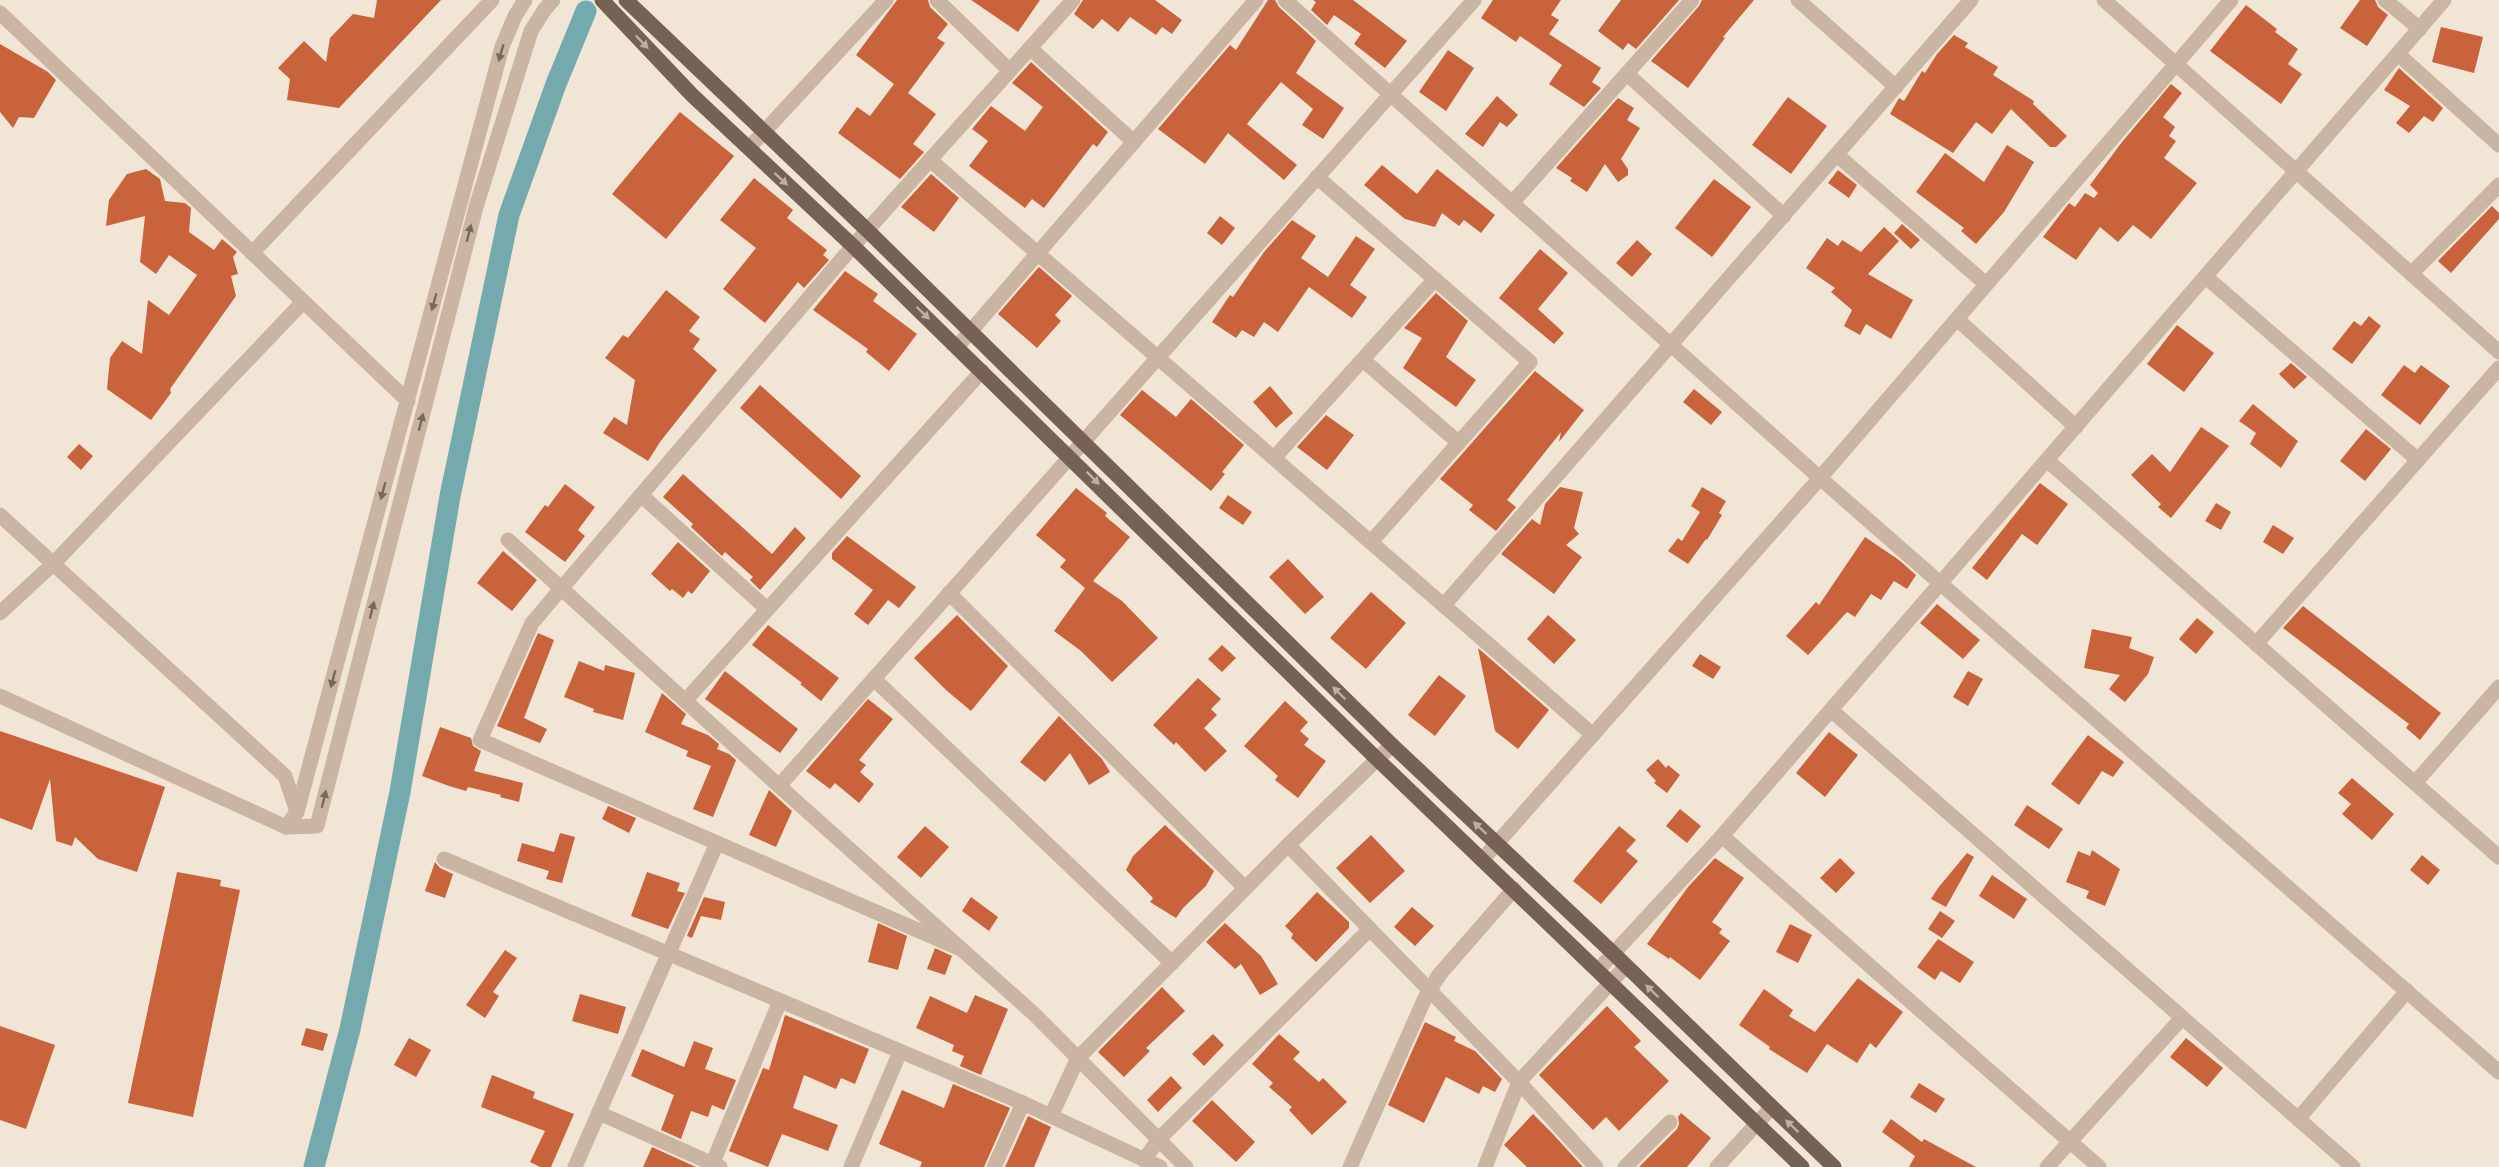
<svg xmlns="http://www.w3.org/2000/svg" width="2499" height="1167" font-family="Montserrat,sans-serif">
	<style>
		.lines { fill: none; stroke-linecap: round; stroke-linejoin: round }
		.canal { stroke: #74aaae; stroke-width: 21 }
		.building { fill: #c8633c }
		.minor { stroke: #c9b5a2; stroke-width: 15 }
		.major { stroke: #766155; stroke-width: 15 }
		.oneway { fill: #beafa3 }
		.oneway2 { fill: #76695d }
	</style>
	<rect width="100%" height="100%" fill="#f1e5d6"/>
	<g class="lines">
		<polyline class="canal" points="314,1167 350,1029 400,792 450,496 509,215 556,84 586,11"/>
	</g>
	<g class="building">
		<polygon points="377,0 441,0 339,108 287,100 290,79 278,68 304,41 326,62 330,38 353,14 374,18"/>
		<polygon points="897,0 928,0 930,7 948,24 937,38 945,43 908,93 936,114 913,144 924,152 900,179 838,133 857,107 870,116 894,84 856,55"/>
		<polygon points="971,0 1040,0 1018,32"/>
		<polygon points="1083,0 1155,0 1182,20 1172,34 1162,27 1156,35 1130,17 1118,32 1102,19 1093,29 1074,14"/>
		<polygon points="1268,0 1275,0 1279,7 1316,41 1296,73 1344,108 1323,139 1302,125 1313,109 1281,82 1247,124 1297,165 1284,180 1228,133 1205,164 1158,129 1230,45 1236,50"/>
		<polygon points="1313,0 1353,0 1407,41 1385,68 1354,44 1361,34 1334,15 1327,25 1311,10 1316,2"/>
		<polygon points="1493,0 1561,0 1551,15 1559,20 1549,34 1601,68 1592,82 1601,88 1584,107 1549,84 1562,65 1520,36 1516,42 1481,18"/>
		<polygon points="1621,0 1679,0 1636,49 1628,43 1623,50 1598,31"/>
		<polygon points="1702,0 1754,0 1723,37 1725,38 1688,88 1651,61 1699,6"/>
		<polygon points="2360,0 2375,0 2378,7 2388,15 2367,46 2340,28"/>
		<polygon points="2246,5 2277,29 2275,32 2298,49 2288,64 2302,74 2281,104 2210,51"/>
		<polygon points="2441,27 2483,37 2474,73 2432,62"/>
		<polygon points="1954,35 1968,43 1965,47 1998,67 1993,75 2034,101 2033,104 2067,136 2056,147 2050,147 2011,109 1992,134 1976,122 1953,153 1890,114 1899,98 1904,101 1922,71 1925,73 1937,54"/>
		<polygon points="0,44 48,72 56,80 34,118 19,117 13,128 0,112"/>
		<polygon points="1448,50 1474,68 1446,111 1419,92"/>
		<polygon points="1031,62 1108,132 1097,147 1093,144 1044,208 1032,199 1025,208 969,166 988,141 972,129 991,106 1025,131 1043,107 1012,83"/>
		<polygon points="2399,68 2443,108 2433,122 2424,116 2409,133 2396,123 2410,106 2384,90"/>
		<polygon points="2171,84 2182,93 2163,117 2175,127 2169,136 2176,141 2164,158 2197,183 2151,239 2133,225 2118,242 2100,227 2076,260 2043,237 2069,203 2075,207 2085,193 2094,198 2098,193 2090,185 2122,142"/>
		<polygon points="1497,96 1518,115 1507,127 1500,122 1483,147 1465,134"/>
		<polygon points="1788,97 1827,126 1791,174 1752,145"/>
		<polygon points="1618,98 1634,108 1627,120 1640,128 1621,159 1628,169 1628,175 1618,182 1605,164 1587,192 1570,181 1572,178 1556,168"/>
		<polygon points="680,112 734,156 666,239 612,194"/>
		<polygon points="2007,145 2034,162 2004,212 1976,244 1961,231 1964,228 1916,192 1945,153 1984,182"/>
		<polygon points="1382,165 1417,194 1437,169 1495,215 1481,233 1464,220 1459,226 1442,213 1435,227 1405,219 1364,185"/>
		<polygon points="146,169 160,179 165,201 185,203 191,208 189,232 214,250 222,239 237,252 233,257 238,274 231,276 236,296 170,389 171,393 151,420 107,389 110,358 122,341 142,354 148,300 169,315 197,275 169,255 156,274 140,262 145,216 106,226 109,200 127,174"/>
		<polygon points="1838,170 1857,185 1849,198 1828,183"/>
		<polygon points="931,174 959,198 934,232 901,207"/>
		<polygon points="754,178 793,210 787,218 827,250 823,255 829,260 804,288 798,282 765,323 723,289 756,248 720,220"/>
		<polygon points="1714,179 1751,207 1712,257 1675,228"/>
		<polygon points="2492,206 2499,213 2499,219 2451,273 2438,261"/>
		<polygon points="1220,216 1235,228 1222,245 1207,233"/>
		<polygon points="1292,220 1316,236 1301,258 1328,277 1356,236 1375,249 1350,285 1367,297 1352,318 1309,287 1278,332 1264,322 1254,337 1242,330 1236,338 1212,322 1230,295 1233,297 1264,252"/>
		<polygon points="1902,224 1920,240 1911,249 1894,233"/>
		<polygon points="1884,227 1899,241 1868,274 1913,300 1891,339 1866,324 1860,335 1844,326 1852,310 1831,292 1835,288 1806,268 1827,238 1838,246 1842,240 1861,252"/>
		<polygon points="1637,240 1652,254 1632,277 1616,263"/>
		<polygon points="1540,249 1568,273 1538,309 1564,333 1554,344 1499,298"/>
		<polygon points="1039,267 1072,296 1055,315 1061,321 1037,348 998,314"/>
		<polygon points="845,271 878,294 873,301 917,334 889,371 866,352 868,349 813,310"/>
		<polygon points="666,290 700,317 689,331 700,339 693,349 717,370 660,442 648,461 603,433 614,417 627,425 635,380 605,358 623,335 628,338"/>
		<polygon points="1436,293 1468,321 1446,357 1476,380 1456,407 1403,368 1422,338 1404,328"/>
		<polygon points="2369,316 2381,326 2352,364 2332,349 2354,321 2361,326"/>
		<polygon points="2177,325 2214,353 2184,392 2147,364"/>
		<polygon points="2291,363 2307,377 2294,389 2279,374"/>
		<polygon points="2404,365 2415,373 2421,365 2450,386 2420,425 2381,395"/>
		<polygon points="1535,371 1584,410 1559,442 1561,432 1507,500 1516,507 1496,531 1469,510 1473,505 1440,479"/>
		<polygon points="760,385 861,476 841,499 740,408"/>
		<polygon points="1270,386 1293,413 1276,428 1253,402"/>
		<polygon points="1694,389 1722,412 1711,425 1683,402"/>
		<polygon points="1142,390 1176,417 1191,399 1244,445 1222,472 1225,474 1211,491 1120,415"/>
		<polygon points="2253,404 2298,441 2281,468 2250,444 2256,433 2239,421"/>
		<polygon points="1326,415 1354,435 1327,470 1297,447"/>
		<polygon points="2201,427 2229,446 2171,518 2158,507 2161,504 2131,475 2152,454 2170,472"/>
		<polygon points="2366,429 2391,449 2365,481 2340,461"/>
		<polygon points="79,444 93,456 81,470 67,457"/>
		<polygon points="683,474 772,554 795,527 806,538 760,590 750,580 753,577 725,552 722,556 691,527 693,524 663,497"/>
		<polygon points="2040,483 2068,504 2037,545 2022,534 1987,580 1972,568"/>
		<polygon points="565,484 595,507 578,530 585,536 565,562 525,532 545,505 548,507"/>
		<polygon points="1560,487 1583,492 1574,528 1579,534 1566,545 1582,557 1554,594 1501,554 1532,519 1540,525 1545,504"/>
		<polygon points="1702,487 1726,501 1719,513 1722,515 1707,540 1706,539 1688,564 1668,551 1678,538 1682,541 1700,512 1691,506"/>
		<polygon points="1076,488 1107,513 1105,516 1130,537 1093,581 1122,601 1158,638 1112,682 1081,651 1054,631 1085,588 1060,567 1066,560 1036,535"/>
		<polygon points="1228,495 1252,512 1243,525 1219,508"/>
		<polygon points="2216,503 2231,512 2221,530 2205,521"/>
		<polygon points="2273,525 2294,538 2283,554 2263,542"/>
		<polygon points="847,536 916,587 899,608 888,600 868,625 854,614 873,590 832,559 832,553"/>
		<polygon points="1865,537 1899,560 1916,575 1907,589 1894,581 1881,600 1871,594 1855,617 1847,612 1808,655 1786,636 1816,602 1819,605"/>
		<polygon points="678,542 710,571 692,594 688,591 683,598 672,589 670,591 651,574"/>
		<polygon points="503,551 537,580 512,611 477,583"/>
		<polygon points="1288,559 1324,597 1305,614 1269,577"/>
		<polygon points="1371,592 1406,623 1366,669 1330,638"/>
		<polygon points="1937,604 1980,640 1963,659 1920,623"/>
		<polygon points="2303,606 2441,713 2420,740 2406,728 2409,724 2283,628"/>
		<polygon points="957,615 1008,666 971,711 946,690 914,658"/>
		<polygon points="1548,615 1576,640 1554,664 1527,639"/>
		<polygon points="2197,618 2214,632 2196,654 2179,639"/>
		<polygon points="768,625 839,678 821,701 800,684 802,683 752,645"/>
		<polygon points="2092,629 2132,637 2129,648 2154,657 2148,674 2125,702 2109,689 2120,675 2084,668"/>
		<polygon points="538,633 554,640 524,718 547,729 540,743 497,726"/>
		<polygon points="1222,645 1236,658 1222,672 1208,659"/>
		<polygon points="1478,648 1549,710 1518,749 1495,731"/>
		<polygon points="1700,654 1721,667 1713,679 1692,666"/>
		<polygon points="579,661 604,671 605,665 635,673 623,720 593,712 594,709 564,697"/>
		<polygon points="725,671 798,729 780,753 705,699"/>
		<polygon points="1968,671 1983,679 1968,706 1953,697"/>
		<polygon points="1439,675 1466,696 1435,736 1408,715"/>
		<polygon points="1198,678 1221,699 1211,709 1217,715 1204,728 1227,751 1205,772 1176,742 1174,745 1153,725"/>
		<polygon points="662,693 686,714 681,724 708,735 719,744 717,749 729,754 736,760 713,817 693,809 711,766 686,756 688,751 645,732"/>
		<polygon points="868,699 893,719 859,760 866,765 860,772 874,784 859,803 835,783 830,789 806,771"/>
		<polygon points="1285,701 1308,722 1300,731 1309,739 1304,745 1326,761 1298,798 1275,780 1278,776 1244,746"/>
		<polygon points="1059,716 1102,759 1110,772 1089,785 1070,753 1045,782 1020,762"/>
		<polygon points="440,727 471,738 473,746 481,751 474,771 523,783 519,802 500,797 501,795 468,787 466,791 449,786 422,776"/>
		<polygon points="0,731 165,787 137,872 98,859 75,837 72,846 56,841 50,779 32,830 0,818"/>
		<polygon points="1829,732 1858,755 1825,797 1796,773"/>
		<polygon points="2088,735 2124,762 2113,777 2102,771 2079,805 2051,784"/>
		<polygon points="1658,759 1666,768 1668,765 1680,775 1667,793 1654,783 1656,781 1646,770"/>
		<polygon points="2352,778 2394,814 2372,840 2342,814 2351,804 2338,793"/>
		<polygon points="769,790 792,811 776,847 749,835"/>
		<polygon points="2027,805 2063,829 2049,849 2014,825"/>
		<polygon points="608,806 636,818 629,833 602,819"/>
		<polygon points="1680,809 1701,826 1687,843 1666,826"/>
		<polygon points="1165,825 1214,871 1206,886 1183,908 1176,918 1150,902 1153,898 1126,870 1133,856"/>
		<polygon points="925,826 949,847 921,878 897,857"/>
		<polygon points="1619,826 1636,840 1626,851 1638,861 1601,904 1573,881"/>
		<polygon points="560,833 575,837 562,883 546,879 549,871 517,861 522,843 554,852"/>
		<polygon points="1371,835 1405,871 1370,903 1336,868"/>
		<polygon points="2092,850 2120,869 2105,906 2086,898 2089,891 2066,882 2078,851 2090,856"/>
		<polygon points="1967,853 1974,857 1946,907 1931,899 1938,888"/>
		<polygon points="2422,855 2440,870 2428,885 2410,870"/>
		<polygon points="1715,858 1744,878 1712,922 1722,929 1719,933 1730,941 1700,980 1670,957 1669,959 1647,944 1688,887"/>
		<polygon points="1840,858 1855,873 1836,893 1820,878"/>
		<polygon points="435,862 440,868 453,874 445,898 425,891"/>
		<polygon points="177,872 221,880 220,886 240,890 193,1117 128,1103"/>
		<polygon points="647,872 680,883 677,891 685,893 668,929 631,916"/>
		<polygon points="1992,875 2027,899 2014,919 1979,896"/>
		<polygon points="1317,892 1349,922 1349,928 1316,962 1291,938 1293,934 1285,926"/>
		<polygon points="704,897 725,902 721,920 701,916 692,938 687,936"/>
		<polygon points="971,897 998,917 989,931 962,911"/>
		<polygon points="1412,907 1434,926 1415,946 1394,927"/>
		<polygon points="1940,911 1955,921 1942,938 1928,929"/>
		<polygon points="878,923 907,936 898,970 868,962"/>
		<polygon points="1225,923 1261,956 1278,984 1260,995 1241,964 1235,969 1206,942"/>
		<polygon points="1790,924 1812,935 1798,963 1776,952"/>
		<polygon points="1938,939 1974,962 1960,983 1941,971 1935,980 1917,967"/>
		<polygon points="935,948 952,956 945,975 927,969"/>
		<polygon points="505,950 517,958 493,992 499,996 485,1018 466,1005"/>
		<polygon points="1858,978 1903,1012 1876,1048 1870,1043 1857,1063 1827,1044 1807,1073 1769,1049 1770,1047 1739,1025 1764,989 1793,1010 1789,1016 1815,1032"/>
		<polygon points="1162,987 1185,1011 1146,1048 1150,1051 1124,1077 1098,1052"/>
		<polygon points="580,994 626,1007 618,1034 572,1021"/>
		<polygon points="975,995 1008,1009 981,1075 960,1066 964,1056 952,1051 954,1045 916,1028 930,996 967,1013"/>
		<polygon points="1607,1006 1641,1041 1634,1047 1669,1081 1619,1131 1606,1117 1593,1130 1539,1075"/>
		<polygon points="785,1015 869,1049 855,1084 841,1078 836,1089 804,1075 793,1108 838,1125 828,1151 782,1134 768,1167 729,1151 763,1068 769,1070"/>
		<polygon points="1425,1022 1456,1037 1454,1041 1475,1051 1502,1079 1495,1092 1483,1086 1479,1094 1446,1077 1424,1123 1388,1105"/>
		<polygon points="0,1026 55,1045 26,1129 0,1120"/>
		<polygon points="306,1028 328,1034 323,1051 301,1045"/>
		<polygon points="1213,1034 1224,1045 1204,1066 1192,1054"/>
		<polygon points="1279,1034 1300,1052 1293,1059 1319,1082 1323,1078 1347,1102 1312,1135 1289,1110 1292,1107 1269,1087 1273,1083 1252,1064"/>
		<polygon points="409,1038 431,1050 416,1077 394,1065"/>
		<polygon points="2186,1038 2223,1068 2207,1087 2170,1057"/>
		<polygon points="694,1041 713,1048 705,1069 736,1080 724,1110 712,1105 708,1117 691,1111 681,1139 661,1130 674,1095 631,1076 642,1049 684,1067"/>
		<polygon points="492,1075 535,1092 533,1098 574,1114 551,1167 540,1167 530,1162 545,1131 481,1107"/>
		<polygon points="1171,1076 1182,1088 1158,1112 1147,1100"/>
		<polygon points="1919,1083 1945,1099 1936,1113 1910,1097"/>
		<polygon points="953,1084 1010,1108 984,1167 920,1167 922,1162 879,1144 902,1090 944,1108"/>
		<polygon points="1212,1100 1255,1142 1236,1162 1192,1121"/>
		<polygon points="1681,1113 1711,1138 1687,1167 1639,1167 1677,1129 1679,1124 1678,1117"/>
		<polygon points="1533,1114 1551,1132 1583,1167 1527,1167 1504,1145"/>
		<polygon points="1028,1116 1051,1127 1034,1167 1005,1167"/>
		<polygon points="1891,1119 1922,1142 1924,1139 1976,1167 1909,1167 1915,1156 1882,1132"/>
		<polygon points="652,1147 696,1167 643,1167"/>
	</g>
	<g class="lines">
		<g class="minor">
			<polyline points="937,0 1009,70"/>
			<polyline points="1285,0 1820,478 2499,1072"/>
			<polyline points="1798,0 1896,87"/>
			<polyline points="2104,0 2499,352"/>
			<polyline points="2385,0 2420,29"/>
			<polyline points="0,13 408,401"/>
			<polyline points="1030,48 1134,142"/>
			<polyline points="2398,54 2499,145"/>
			<polyline points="1627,74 1784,216"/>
			<polyline points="749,148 886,0"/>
			<polyline points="1837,155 1986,284"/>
			<polyline points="930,160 1593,735"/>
			<polyline points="1317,177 1530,362 1371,542"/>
			<polyline points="1512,203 1692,0"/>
			<polyline points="252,253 492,0"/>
			<polyline points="2411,274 2499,185"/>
			<polyline points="2206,277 2418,460"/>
			<polyline points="1957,319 2076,427"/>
			<polyline points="957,347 1256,0"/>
			<polyline points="1363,360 1459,443"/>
			<polyline points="1275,457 1435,279"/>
			<polyline points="2048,461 2499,857"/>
			<polyline points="641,495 767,609"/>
			<polyline points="0,515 285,776 297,812 286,827 0,696"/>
			<polyline points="508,540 779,786 1034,1014 1186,1167"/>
			<polyline points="949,593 1245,888"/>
			<polyline points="1444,605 1971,0"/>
			<polyline points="0,613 53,564 303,302"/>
			<polyline points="2256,644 2499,368"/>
			<polyline points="874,679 1172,963"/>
			<polyline points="685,701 982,371"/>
			<polyline points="1831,710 2353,1167"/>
			<polyline points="2415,783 2499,687"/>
			<polyline points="779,786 1474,0"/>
			<polyline points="297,812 502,47 515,16 525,0"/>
			<polyline points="286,827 317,826 476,207 531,31 545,9 553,0"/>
			<polyline points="1722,836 2099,1167"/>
			<polyline points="1288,845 1519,1082 1596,1167"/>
			<polyline points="444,859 1023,1103 1160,1167"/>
			<polyline points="1483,859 1820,478 2231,0"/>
			<polyline points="961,949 480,740 532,623 853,246 1073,0"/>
			<polyline points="1598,970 1722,836 2444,0"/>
			<polyline points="599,1113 720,1167"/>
			<polyline points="1051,1116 1078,1058 1288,845 1392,745"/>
			<polyline points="2298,1119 2407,991"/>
			<polyline points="1144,1160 1159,1139 1370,929"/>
			<polyline points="575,1167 717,843"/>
			<polyline points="711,1167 780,1001"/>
			<polyline points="851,1167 900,1052"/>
			<polyline points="994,1167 1023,1103"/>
			<polyline points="1350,1167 1425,998 1439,975 1514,889"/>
			<polyline points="1485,1167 1519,1082 1626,966"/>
			<polyline points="1625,1167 1670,1122"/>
			<polyline points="1717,1167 1772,1107"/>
			<polyline points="2047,1167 2182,1018"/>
		</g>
		<g class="major">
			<polyline points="602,0 692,95 853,246 1377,759 1802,1167"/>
			<polyline points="626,0 867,230 1392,745 1613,953 1834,1167"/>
		</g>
	</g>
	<defs><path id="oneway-solid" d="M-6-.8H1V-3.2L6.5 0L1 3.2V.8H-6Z" transform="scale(1.5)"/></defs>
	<g class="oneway">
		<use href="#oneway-solid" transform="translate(642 42) rotate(46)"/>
		<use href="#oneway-solid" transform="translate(781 179) rotate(43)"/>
		<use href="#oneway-solid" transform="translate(923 313) rotate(44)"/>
		<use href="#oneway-solid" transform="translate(1093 478) rotate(45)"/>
		<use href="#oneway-solid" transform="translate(1339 693) rotate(-136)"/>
		<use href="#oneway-solid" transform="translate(1480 828) rotate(-137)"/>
		<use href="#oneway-solid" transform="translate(1652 991) rotate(-136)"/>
		<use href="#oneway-solid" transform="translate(1792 1126) rotate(-136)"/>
	</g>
	<g class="oneway2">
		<use href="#oneway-solid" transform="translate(501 53) rotate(106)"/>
		<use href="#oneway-solid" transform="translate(469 233) rotate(-76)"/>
		<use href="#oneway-solid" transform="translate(434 302) rotate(105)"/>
		<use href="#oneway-solid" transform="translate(421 422) rotate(-76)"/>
		<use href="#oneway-solid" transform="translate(383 491) rotate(105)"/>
		<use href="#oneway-solid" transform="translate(372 610) rotate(-76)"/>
		<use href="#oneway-solid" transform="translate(333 679) rotate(105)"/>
		<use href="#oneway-solid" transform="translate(324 799) rotate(-76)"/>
	</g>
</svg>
